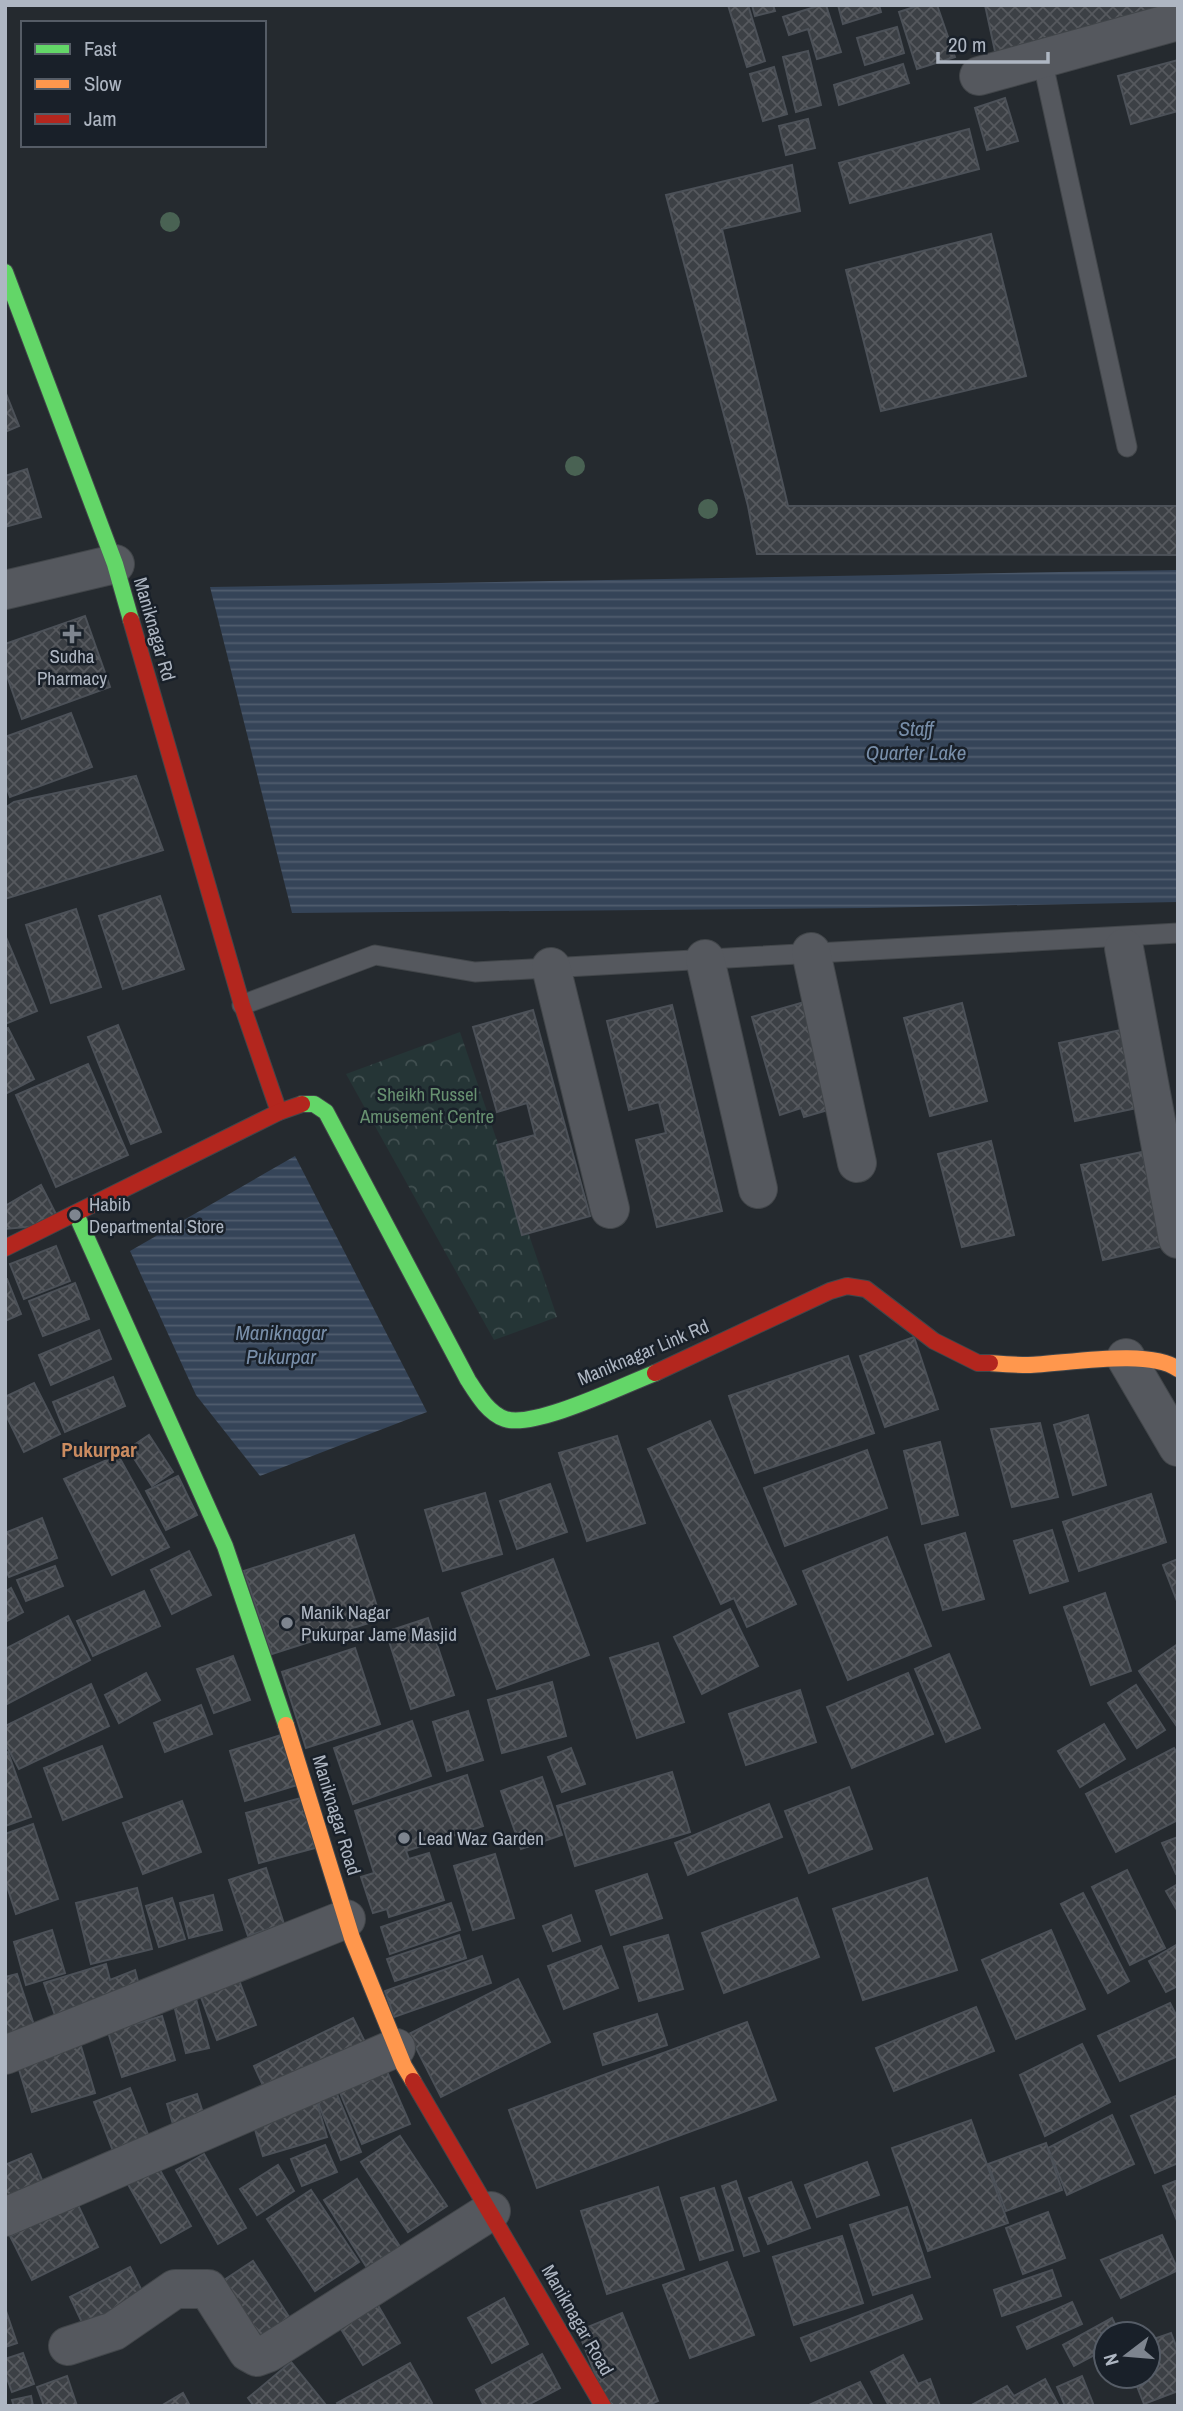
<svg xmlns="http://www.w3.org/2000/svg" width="1183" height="2411" font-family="'Archivo Narrow',sans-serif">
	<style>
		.park { fill: url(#park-crowns) }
		.water { fill: url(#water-rules) }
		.building { fill: url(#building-cross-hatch); stroke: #4c5158; stroke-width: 2 }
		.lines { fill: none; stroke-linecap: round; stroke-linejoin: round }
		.lane-casing { stroke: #42464a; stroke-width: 21 }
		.street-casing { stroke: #42464a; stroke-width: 40 }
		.fast-casing { stroke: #42464a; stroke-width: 18 }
		.slow-casing { stroke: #42464a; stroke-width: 18 }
		.jam-casing { stroke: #42464a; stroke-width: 18 }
		.lane { stroke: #55585e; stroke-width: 19 }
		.street { stroke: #55585e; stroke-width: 38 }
		.fast { stroke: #63d668; stroke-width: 16 }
		.slow { stroke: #ff974d; stroke-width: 16 }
		.jam { stroke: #b3261e; stroke-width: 16 }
		.tree { fill: #496253 }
		.poi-dot { fill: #7e858f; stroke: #192029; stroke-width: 2.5 }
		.labels { text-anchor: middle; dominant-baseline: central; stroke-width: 5; stroke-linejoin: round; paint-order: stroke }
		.street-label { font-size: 19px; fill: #aeb6c2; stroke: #192029 }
		.poi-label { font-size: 19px; fill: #aeb6c2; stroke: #192029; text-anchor: start }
		.park-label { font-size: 19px; fill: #679070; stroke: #192029 }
		.water-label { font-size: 21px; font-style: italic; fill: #788ea9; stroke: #192029 }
		.neighbourhood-label { font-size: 21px; font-weight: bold; fill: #ca8b60; stroke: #192029 }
	</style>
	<defs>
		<pattern id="park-crowns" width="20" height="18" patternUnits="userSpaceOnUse" patternTransform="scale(1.75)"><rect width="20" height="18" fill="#253536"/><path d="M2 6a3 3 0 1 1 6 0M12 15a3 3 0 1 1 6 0" fill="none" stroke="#425051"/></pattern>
		<pattern id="water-rules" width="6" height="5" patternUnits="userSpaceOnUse" patternTransform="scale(1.75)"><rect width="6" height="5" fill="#354458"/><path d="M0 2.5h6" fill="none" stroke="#505d6e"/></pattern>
		<pattern id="building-cross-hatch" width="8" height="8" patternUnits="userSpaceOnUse" patternTransform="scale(1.75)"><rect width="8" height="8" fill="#3c4045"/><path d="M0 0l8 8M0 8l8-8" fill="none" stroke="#56595e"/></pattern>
	</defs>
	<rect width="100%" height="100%" fill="#252a2f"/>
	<polygon class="park" points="460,1032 557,1317 494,1340 346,1074"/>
	<g class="water">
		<polygon points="1178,570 1178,902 868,908 292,913 210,587"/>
		<polygon points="295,1156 427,1412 260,1476 196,1395 130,1251"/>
	</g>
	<g class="building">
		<polygon points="728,5 748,5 765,61 747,67"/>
		<polygon points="752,5 773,5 775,11 755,16"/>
		<polygon points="821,5 826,5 841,52 817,59 808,29 789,35 783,17"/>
		<polygon points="838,5 879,5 881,12 843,24"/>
		<polygon points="920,5 937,5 955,57 917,69 899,12"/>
		<polygon points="985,5 1178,5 996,56"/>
		<polygon points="897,27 904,53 865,65 857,38"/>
		<polygon points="808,51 821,105 796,112 783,57"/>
		<polygon points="1178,60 1178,111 1131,124 1118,76"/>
		<polygon points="903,64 909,83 839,105 834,85"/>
		<polygon points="774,67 787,114 763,121 750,74"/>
		<polygon points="1005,98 1018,141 987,150 975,108"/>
		<polygon points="808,119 815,148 786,155 779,126"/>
		<polygon points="969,129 979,169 850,203 839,163"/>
		<polygon points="792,165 800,211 722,229 788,506 1178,506 1178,555 757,554 748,506 666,195"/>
		<polygon points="991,234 1026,376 881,411 846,270"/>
		<polygon points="5,391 19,426 5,432"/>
		<polygon points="27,469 41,517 5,527 5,476"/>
		<polygon points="85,616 110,687 22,719 5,670 5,644"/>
		<polygon points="71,713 92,767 10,797 5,783 5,737"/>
		<polygon points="136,776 163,850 5,899 5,808 14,802"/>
		<polygon points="160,896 184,969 123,989 99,916"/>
		<polygon points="76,909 101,987 51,1003 26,925"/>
		<polygon points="5,935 37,1011 5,1024"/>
		<polygon points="808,1001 838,1107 804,1117 801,1108 780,1115 752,1017"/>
		<polygon points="962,1003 987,1101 930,1116 904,1018"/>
		<polygon points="672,1005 722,1211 657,1227 636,1140 666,1133 659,1102 629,1110 607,1021"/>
		<polygon points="533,1010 590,1216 522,1235 497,1145 535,1135 527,1103 497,1112 473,1027"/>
		<polygon points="118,1025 161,1132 131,1144 88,1037"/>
		<polygon points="8,1028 34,1079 5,1094 5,1029"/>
		<polygon points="1121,1030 1137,1108 1075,1121 1059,1043"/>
		<polygon points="88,1064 128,1155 56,1187 16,1095"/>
		<polygon points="991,1141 1014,1235 962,1247 938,1154"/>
		<polygon points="1142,1152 1164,1246 1103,1260 1081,1165"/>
		<polygon points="41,1185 61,1224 5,1229 5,1206"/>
		<polygon points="56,1246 70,1281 24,1299 10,1264"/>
		<polygon points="5,1279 7,1279 21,1314 5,1321"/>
		<polygon points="75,1283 89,1319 43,1336 29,1301"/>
		<polygon points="99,1330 111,1359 51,1385 39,1355"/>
		<polygon points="914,1337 938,1409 885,1427 860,1356"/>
		<polygon points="848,1356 874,1433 755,1473 729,1396"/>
		<polygon points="113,1377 125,1406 65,1432 53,1402"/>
		<polygon points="34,1383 60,1434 24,1452 5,1413 5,1397"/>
		<polygon points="1088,1415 1106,1485 1073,1495 1054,1425"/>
		<polygon points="710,1421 796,1604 747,1627 734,1598 721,1604 648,1449"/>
		<polygon points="1040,1423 1058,1497 1012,1507 991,1429"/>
		<polygon points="149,1435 173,1472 152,1486 128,1449"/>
		<polygon points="617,1436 645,1523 587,1541 559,1453"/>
		<polygon points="940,1442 958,1515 922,1524 904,1451"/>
		<polygon points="867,1450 887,1508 785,1546 764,1488"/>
		<polygon points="118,1455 169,1547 112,1575 64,1479"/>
		<polygon points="178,1476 197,1515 166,1530 146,1491"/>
		<polygon points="550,1484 567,1532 517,1549 500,1501"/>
		<polygon points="485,1493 502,1554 443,1571 425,1510"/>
		<polygon points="1151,1494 1166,1542 1079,1571 1063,1522"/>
		<polygon points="42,1518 57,1558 9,1577 5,1568 5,1533"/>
		<polygon points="1052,1530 1068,1581 1030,1593 1014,1541"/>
		<polygon points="965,1533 984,1599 943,1610 925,1545"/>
		<polygon points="354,1535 381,1619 272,1654 244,1571"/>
		<polygon points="887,1537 931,1646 848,1680 803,1571"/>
		<polygon points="189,1551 211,1595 172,1614 151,1570"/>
		<polygon points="553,1559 589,1655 497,1689 462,1593"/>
		<polygon points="1178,1559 1178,1601 1177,1601 1163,1565"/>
		<polygon points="55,1566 63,1586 26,1601 17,1580"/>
		<polygon points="11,1588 23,1612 5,1622 5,1592"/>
		<polygon points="144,1591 160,1626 93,1656 77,1621"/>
		<polygon points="1105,1593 1131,1671 1091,1685 1064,1607"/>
		<polygon points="730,1609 758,1666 702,1694 674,1637"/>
		<polygon points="68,1616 90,1660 5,1705 5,1649"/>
		<polygon points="428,1618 454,1695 411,1709 386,1632"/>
		<polygon points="658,1643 684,1722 637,1738 610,1658"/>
		<polygon points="1178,1644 1178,1728 1139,1671"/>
		<polygon points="355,1648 380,1724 306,1748 282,1672"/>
		<polygon points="949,1654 980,1728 946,1742 915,1669"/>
		<polygon points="233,1656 250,1700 214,1713 197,1669"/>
		<polygon points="146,1673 160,1700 119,1723 105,1695"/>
		<polygon points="908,1673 933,1734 852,1768 827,1707"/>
		<polygon points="552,1682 566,1736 502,1753 488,1700"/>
		<polygon points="91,1684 109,1726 19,1769 5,1743 5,1726"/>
		<polygon points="1136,1685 1165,1730 1137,1748 1108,1703"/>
		<polygon points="800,1690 816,1742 746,1765 729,1714"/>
		<polygon points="201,1705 212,1734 165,1752 154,1723"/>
		<polygon points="468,1711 483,1760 447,1771 433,1722"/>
		<polygon points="412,1721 431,1776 353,1804 334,1748"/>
		<polygon points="1104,1724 1125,1759 1080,1787 1058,1751"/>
		<polygon points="281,1735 297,1785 245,1801 230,1751"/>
		<polygon points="102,1746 122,1797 63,1820 44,1768"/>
		<polygon points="571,1748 585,1784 562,1792 548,1757"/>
		<polygon points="1174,1748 1178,1755 1178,1820 1116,1852 1086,1794"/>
		<polygon points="8,1752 31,1817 5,1826 5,1753"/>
		<polygon points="672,1772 690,1832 575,1866 557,1806"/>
		<polygon points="467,1775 483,1826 406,1851 409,1859 429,1853 444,1900 389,1917 387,1909 373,1913 361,1877 374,1873 355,1811"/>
		<polygon points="542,1777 562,1835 521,1849 501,1791"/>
		<polygon points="849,1787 872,1849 809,1873 785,1811"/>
		<polygon points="301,1798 315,1848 259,1863 246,1813"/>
		<polygon points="182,1801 201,1852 143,1874 123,1823"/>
		<polygon points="769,1804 782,1837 688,1875 675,1843"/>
		<polygon points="33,1824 58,1899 16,1914 5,1880 5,1834"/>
		<polygon points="1178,1837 1178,1873 1176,1874 1162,1843"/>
		<polygon points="495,1854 514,1918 473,1930 454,1866"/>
		<polygon points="266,1868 284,1924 248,1936 229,1880"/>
		<polygon points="1127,1870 1165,1948 1130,1965 1092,1887"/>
		<polygon points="647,1874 662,1918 611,1935 596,1891"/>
		<polygon points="927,1878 957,1970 863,2000 833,1909"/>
		<polygon points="1178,1884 1178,1912 1166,1891"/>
		<polygon points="137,1888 152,1949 91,1964 76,1903"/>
		<polygon points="1083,1893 1129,1981 1108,1993 1061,1904"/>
		<polygon points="213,1895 222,1930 189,1938 180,1903"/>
		<polygon points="172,1898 185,1939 159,1947 146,1906"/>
		<polygon points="797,1898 819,1957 724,1993 702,1933"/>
		<polygon points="451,1903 460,1930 390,1954 381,1927"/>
		<polygon points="571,1915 580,1941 553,1951 543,1926"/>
		<polygon points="52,1930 65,1973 26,1985 14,1942"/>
		<polygon points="1051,1930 1085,2009 1016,2039 982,1960"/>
		<polygon points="459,1935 466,1958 395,1981 387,1959"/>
		<polygon points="668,1935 683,1989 639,2001 624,1947"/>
		<polygon points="1178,1944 1178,1986 1166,1992 1149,1961"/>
		<polygon points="601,1946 618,1988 564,2009 548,1966"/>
		<polygon points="482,1956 491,1983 394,2017 385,1991"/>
		<polygon points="106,1964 110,1980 135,1970 144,2004 60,2030 44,1983"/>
		<polygon points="17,1974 38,2037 5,2047 5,1977"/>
		<polygon points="237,1975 256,2025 217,2040 198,1989"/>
		<polygon points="518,1979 550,2042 441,2097 409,2034"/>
		<polygon points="195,1995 209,2048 186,2053 173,2001"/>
		<polygon points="1170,2003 1178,2019 1178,2056 1120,2081 1098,2036"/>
		<polygon points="976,2007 994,2051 894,2091 876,2048"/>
		<polygon points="657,2014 667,2045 603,2065 594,2034"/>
		<polygon points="162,2016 175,2060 122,2077 108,2032"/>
		<polygon points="353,2018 373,2058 273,2107 254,2066"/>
		<polygon points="747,2022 776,2100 537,2188 509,2110"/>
		<polygon points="80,2043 95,2093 32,2112 17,2063"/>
		<polygon points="1082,2044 1110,2102 1045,2136 1020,2075"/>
		<polygon points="385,2067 410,2124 362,2144 338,2088"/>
		<polygon points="334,2087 361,2152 341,2160 315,2095"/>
		<polygon points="130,2088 149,2137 113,2151 94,2102"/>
		<polygon points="197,2094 211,2138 180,2148 167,2104"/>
		<polygon points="1178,2095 1178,2163 1155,2173 1131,2116"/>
		<polygon points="317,2103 327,2137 263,2156 253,2123"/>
		<polygon points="1112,2115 1134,2164 1067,2195 1048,2148"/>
		<polygon points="971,2120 1008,2223 928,2251 892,2148"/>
		<polygon points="400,2136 447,2206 408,2232 361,2162"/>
		<polygon points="145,2143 191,2226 161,2243 115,2161"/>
		<polygon points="1046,2143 1062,2190 1006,2211 988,2164"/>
		<polygon points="325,2145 337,2172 302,2186 291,2159"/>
		<polygon points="31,2154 51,2201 5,2196 5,2165"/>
		<polygon points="204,2154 246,2228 218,2244 176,2170"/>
		<polygon points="867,2162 879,2195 817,2217 805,2185"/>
		<polygon points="278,2165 294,2191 257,2215 240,2189"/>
		<polygon points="357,2179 404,2253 371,2274 324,2200"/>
		<polygon points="1178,2180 1178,2223 1163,2186"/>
		<polygon points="736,2181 759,2251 744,2256 722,2186"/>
		<polygon points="791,2182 810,2228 768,2244 749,2198"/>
		<polygon points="658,2187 684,2269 607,2294 581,2211"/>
		<polygon points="714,2188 733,2250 700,2260 681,2198"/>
		<polygon points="311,2190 359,2262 315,2291 267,2219"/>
		<polygon points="77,2203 98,2247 32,2280 10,2236"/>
		<polygon points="907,2207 930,2277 873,2295 850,2225"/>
		<polygon points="1048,2212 1065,2258 1023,2274 1006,2228"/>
		<polygon points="1162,2235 1178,2270 1121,2298 1101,2260"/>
		<polygon points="842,2236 863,2303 794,2325 773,2257"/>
		<polygon points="253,2261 291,2320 254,2345 215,2286"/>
		<polygon points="727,2262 754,2335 690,2358 663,2285"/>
		<polygon points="130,2267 146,2299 85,2329 70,2297"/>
		<polygon points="1052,2270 1061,2296 1002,2316 994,2290"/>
		<polygon points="912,2295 922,2319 811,2361 801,2338"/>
		<polygon points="504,2298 528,2344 492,2363 468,2318"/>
		<polygon points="376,2302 400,2343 363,2365 338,2324"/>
		<polygon points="1072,2302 1082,2324 1027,2349 1017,2327"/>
		<polygon points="5,2308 17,2343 5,2347"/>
		<polygon points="622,2313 658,2401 647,2406 608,2406 578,2331"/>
		<polygon points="1112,2318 1120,2334 1106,2334 1106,2349 1074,2366 1063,2345"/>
		<polygon points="1171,2333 1178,2351 1178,2391 1144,2404 1133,2376 1148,2376 1148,2341"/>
		<polygon points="23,2353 34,2384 12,2392 5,2373 5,2359"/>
		<polygon points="542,2354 560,2388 526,2406 484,2406 476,2390"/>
		<polygon points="903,2355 918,2384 930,2379 940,2406 889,2406 871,2372"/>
		<polygon points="291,2362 326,2405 254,2406 248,2398"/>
		<polygon points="410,2363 432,2403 428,2406 339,2406 337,2403"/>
		<polygon points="67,2376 77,2406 44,2406 37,2387"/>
		<polygon points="1082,2376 1094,2406 1065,2406 1057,2387"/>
		<polygon points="1045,2379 1059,2406 970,2406 1007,2386 1014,2396"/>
		<polygon points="860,2382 873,2406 807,2406"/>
		<polygon points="183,2393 190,2406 161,2406"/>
		<polygon points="31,2396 33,2406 14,2406 12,2400"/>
	</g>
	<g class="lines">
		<defs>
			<g id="lane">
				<polyline points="1042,59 1127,447"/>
				<polyline points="242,1005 375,955 475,972 1178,933"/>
			</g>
			<g id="street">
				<polyline points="979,76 1178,21"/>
				<polyline points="5,590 115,564"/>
				<polyline points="1124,948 1178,1239"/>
				<polyline points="811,952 857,1163"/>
				<polyline points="705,959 758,1189"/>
				<polyline points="551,967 610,1209"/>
				<polyline points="1126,1358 1178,1447"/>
				<polyline points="5,2055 346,1919"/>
				<polyline points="5,2217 396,2048"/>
				<polyline points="68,2346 114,2331 175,2289 208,2289 248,2352 257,2357 268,2353 491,2211"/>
			</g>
			<g id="fast">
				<polyline points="5,272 115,564 131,620"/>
				<path d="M302 1104H314L326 1112 468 1380C477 1394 488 1413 505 1419 534 1429 624 1385 655 1373"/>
				<polyline points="76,1214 225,1546 286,1725"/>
			</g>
			<g id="slow">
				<path d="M990 1363C1003 1364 1015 1365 1028 1365 1065 1364 1149 1348 1178 1369"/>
				<polyline points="286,1725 352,1938 404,2066 413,2081"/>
			</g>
			<g id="jam">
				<polyline points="131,620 242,1005 279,1112"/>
				<polyline points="5,1248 279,1112 302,1104"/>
				<polyline points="655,1373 830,1291 847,1286 866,1289 934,1341 978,1363 990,1363"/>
				<polyline points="413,2081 603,2406"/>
			</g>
		</defs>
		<use href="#lane" class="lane-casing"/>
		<use href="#street" class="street-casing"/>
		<use href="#fast" class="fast-casing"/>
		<use href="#slow" class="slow-casing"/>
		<use href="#jam" class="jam-casing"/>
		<use href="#lane" class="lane"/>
		<use href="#street" class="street"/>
		<use href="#fast" class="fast"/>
		<use href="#slow" class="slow"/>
		<use href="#jam" class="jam"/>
	</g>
	<g class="tree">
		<circle cx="170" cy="222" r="10"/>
		<circle cx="575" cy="466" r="10"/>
		<circle cx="708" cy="509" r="10"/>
	</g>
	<g class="poi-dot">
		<path d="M68.5 623.5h7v7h7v7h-7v7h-7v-7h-7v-7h7z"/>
		<circle cx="75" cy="1215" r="7"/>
		<circle cx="287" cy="1623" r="7"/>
		<circle cx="404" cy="1838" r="7"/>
	</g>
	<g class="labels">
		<g class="street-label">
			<text transform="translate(155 629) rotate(74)">Maniknagar Rd</text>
			<text transform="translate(643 1352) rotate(-23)">Maniknagar Link Rd</text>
			<text transform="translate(337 1815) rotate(73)">Maniknagar Road</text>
			<text transform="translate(578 2320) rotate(60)">Maniknagar Road</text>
		</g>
		<g class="poi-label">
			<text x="72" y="656" text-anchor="middle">Sudha<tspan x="72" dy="22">Pharmacy</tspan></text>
			<text x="89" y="1204">Habib<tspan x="89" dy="22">Departmental Store</tspan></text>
			<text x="301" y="1612">Manik Nagar<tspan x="301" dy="22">Pukurpar Jame Masjid</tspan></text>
			<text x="418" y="1838">Lead Waz Garden</text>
		</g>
		<g class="park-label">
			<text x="427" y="1094">Sheikh Russel<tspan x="427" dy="22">Amusement Centre</tspan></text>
		</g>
		<g class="water-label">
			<text x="916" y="728">Staff<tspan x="916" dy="24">Quarter Lake</tspan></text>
			<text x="281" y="1332">Maniknagar<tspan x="281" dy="24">Pukurpar</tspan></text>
		</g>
		<g class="neighbourhood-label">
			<text x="99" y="1449">Pukurpar</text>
		</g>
	</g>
	<rect width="1183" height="2411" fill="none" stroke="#aeb6c2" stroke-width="14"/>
	<rect x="21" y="21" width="245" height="126" fill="#192029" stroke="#555c66" stroke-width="2"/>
	<rect x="35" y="44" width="35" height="10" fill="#63d668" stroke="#555c66" stroke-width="2"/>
	<text x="84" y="56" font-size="21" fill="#aeb6c2">Fast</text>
	<rect x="35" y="79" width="35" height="10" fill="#ff974d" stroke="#555c66" stroke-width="2"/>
	<text x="84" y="91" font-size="21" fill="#aeb6c2">Slow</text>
	<rect x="35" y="114" width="35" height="10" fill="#b3261e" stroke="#555c66" stroke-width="2"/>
	<text x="84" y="126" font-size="21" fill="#aeb6c2">Jam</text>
	<g transform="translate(1127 2355) rotate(254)"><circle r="33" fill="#192029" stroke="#555c66" stroke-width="2"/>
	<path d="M0-5L12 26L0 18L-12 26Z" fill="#7e858f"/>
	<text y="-10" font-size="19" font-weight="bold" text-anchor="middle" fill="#aeb6c2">N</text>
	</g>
	<path d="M938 52v10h110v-10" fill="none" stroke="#aeb6c2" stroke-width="3.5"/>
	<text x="948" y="52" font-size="21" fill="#aeb6c2" stroke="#192029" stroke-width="5" paint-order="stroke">20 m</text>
</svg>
